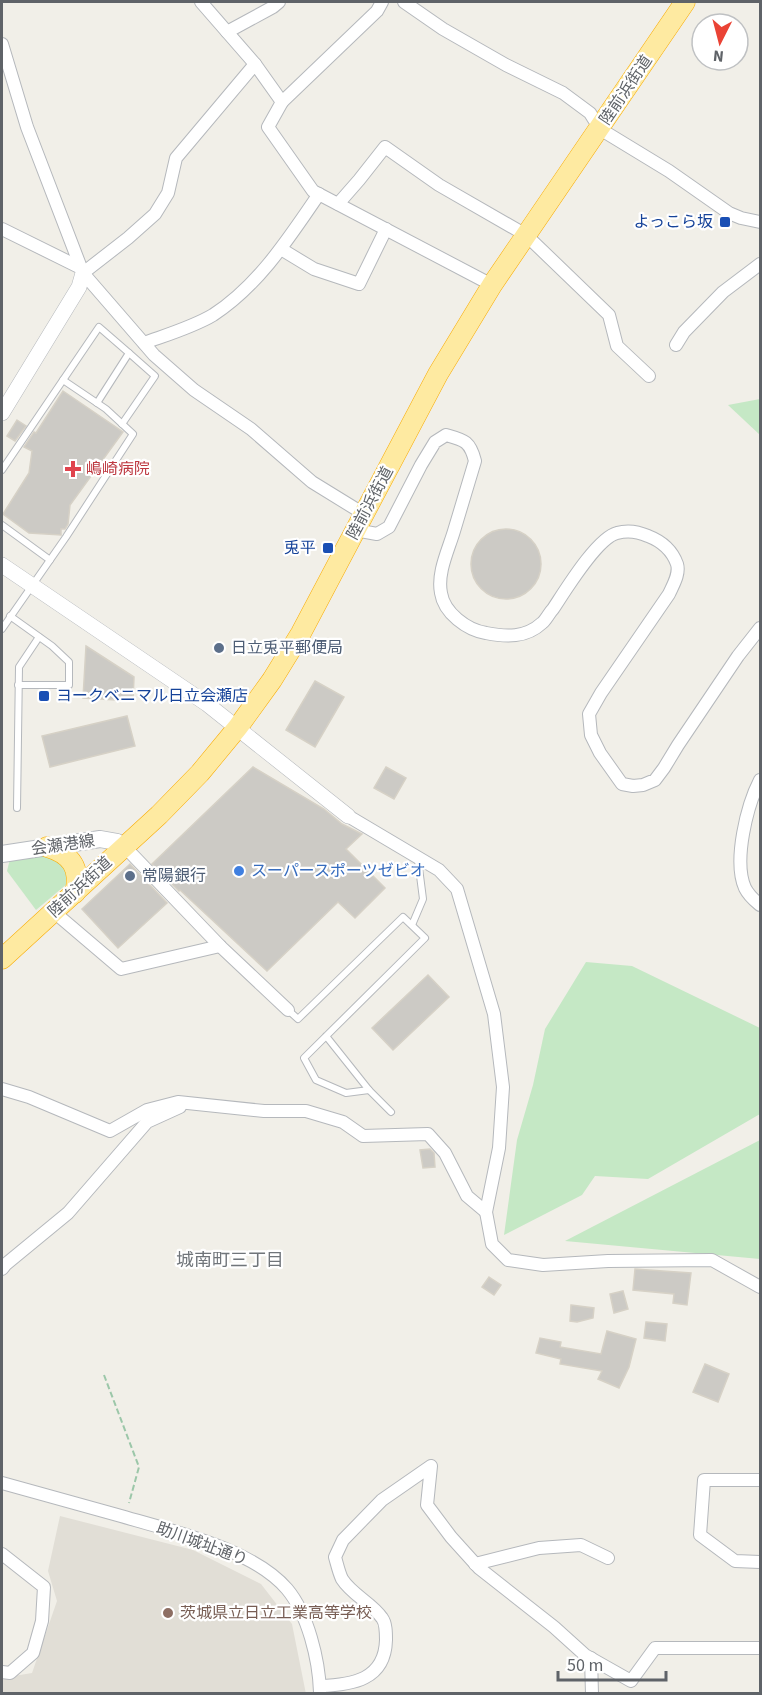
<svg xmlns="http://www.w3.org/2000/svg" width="762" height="1695" font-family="'Source Sans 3','Noto Sans JP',sans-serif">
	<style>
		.education { fill: #e1ded6 }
		.green { fill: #c5e8c5 }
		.building { fill: #cccac5; stroke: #d6d1c6; stroke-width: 1.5 }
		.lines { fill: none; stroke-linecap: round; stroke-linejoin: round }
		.service-casing { stroke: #b5b8bc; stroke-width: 8 }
		.minor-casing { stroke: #b5b8bc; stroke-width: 14 }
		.tertiary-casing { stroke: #b5b8bc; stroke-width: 16 }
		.secondary-casing { stroke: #b6babf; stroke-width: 18 }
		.trunk-casing { stroke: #f9ab00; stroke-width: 21 }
		.path { stroke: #9cc7a9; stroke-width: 2; stroke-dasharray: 6 3; stroke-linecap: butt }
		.service { stroke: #fff; stroke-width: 6 }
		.minor { stroke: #fff; stroke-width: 12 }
		.tertiary { stroke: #fff; stroke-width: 15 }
		.secondary { stroke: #fff; stroke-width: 16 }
		.trunk { stroke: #feeaa1; stroke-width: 20 }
		.transit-dot { fill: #1a4fb4; stroke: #fff; stroke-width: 2 }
		.health-dot { fill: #e0444e; stroke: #fff; stroke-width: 2 }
		.service-dot { fill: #5c6f8a; stroke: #fff; stroke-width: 2 }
		.shop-dot { fill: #3f7fe0; stroke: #fff; stroke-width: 2 }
		.education-dot { fill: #8d6e63; stroke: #fff; stroke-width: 2 }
		.labels { text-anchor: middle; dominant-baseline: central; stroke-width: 4.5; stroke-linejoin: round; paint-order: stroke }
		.street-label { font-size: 16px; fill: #5f6368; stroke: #fff }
		.transit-label { font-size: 16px; fill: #164399; stroke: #fff; text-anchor: end }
		.health-label { font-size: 16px; fill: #be3a42; stroke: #fff; text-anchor: start }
		.service-label { font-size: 16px; fill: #4e5e75; stroke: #fff; text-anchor: start }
		.shop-label { font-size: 16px; fill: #366cbe; stroke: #fff; text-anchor: start }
		.education-label { font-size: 16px; fill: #785e54; stroke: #fff; text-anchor: start }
		.neighbourhood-label { font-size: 18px; fill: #70757a; stroke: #fff }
	</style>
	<rect width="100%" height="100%" fill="#f1efe8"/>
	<polygon class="education" points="60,1516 193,1550 261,1584 292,1624 306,1694 2,1694 2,1678 32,1673 57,1601 48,1571"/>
	<g class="green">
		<polygon points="760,399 760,435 728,405"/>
		<polygon points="48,853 64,867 68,883 36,910 7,871 10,859"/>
		<polygon points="586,962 632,966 760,1028 760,1114 648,1179 595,1176 582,1195 504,1235 517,1140 533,1085 545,1029"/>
		<polygon points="760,1140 760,1259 565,1241"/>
	</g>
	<g class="building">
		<polygon points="63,391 123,432 70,505 68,524 65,529 61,529 61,535 29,533 3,514 29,473 32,451 24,447 34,432 36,433"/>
		<polygon points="17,420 26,426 15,441 7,436"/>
		<circle cx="506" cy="564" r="35"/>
		<polygon points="86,646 134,677 133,701 83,698"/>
		<polygon points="315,681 344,697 315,747 286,730"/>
		<polygon points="127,716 135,746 50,767 42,736"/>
		<polygon points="253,767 324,809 342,824 362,834 346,849 385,888 355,918 338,902 267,971 180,890 179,891 152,864"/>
		<polygon points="386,767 406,778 394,799 374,788"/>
		<polygon points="130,864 167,903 118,948 82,909"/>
		<polygon points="428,975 449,997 393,1050 372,1028"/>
		<polygon points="430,1149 434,1153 435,1167 423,1168 420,1150"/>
		<polygon points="635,1269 691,1273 687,1305 673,1303 674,1294 633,1290"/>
		<polygon points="489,1277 501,1285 494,1295 482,1287"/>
		<polygon points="623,1291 628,1309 614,1313 610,1294"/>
		<polygon points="571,1305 594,1308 593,1318 577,1322 570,1321"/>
		<polygon points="646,1322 667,1324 665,1341 644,1338"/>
		<polygon points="607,1331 636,1339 629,1367 619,1388 598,1379 602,1371 560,1364 561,1359 536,1353 540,1338 561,1342 560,1347 601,1354"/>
		<polygon points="705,1364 729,1374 718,1402 693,1392"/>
	</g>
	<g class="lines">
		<defs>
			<g id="service">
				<polyline points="63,380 99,327 129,353 97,403"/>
				<polyline points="122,424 155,376 129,353"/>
				<polyline points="2,470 63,380 106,409 133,434 66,537 2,629"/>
				<polyline points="2,525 50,560"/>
				<polyline points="10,616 52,646 69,662 69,685 18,685"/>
				<polyline points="17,808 19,667 39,637"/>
				<polyline points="412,925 423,899 418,860"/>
				<polyline points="288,1010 298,1019 403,917 425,938 304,1058 316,1080 346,1093 369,1090 326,1036"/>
				<polyline points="369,1090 391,1112"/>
			</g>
			<g id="minor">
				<polyline points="201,2 255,64"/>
				<polyline points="404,2 443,29 506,65 563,93 590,113 600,129 669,171 729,213 741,218 760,222"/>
				<polyline points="227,32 273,7 279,2"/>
				<polyline points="2,44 27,127 83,273 154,355 194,390 251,429 312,482 364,514"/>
				<polyline points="282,102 377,11 382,2"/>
				<polyline points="338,204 359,180 385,147 439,185 526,235 609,315 617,346 649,376"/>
				<polyline points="2,229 81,268"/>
				<polyline points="281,249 314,269 359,284 386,229"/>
				<polyline points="83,273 128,238 155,214 168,193 176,158 255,64 282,102 268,127 313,191 492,285"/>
				<path d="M144 343C166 335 193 327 213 315 258 286 289 238 319 194"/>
				<polyline points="676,345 684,332 723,292 760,264"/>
				<path d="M355 530 377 534 389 527 421 465 435 442 446 435C464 440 470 441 475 461 468 485 461 508 454 531 448 551 437 573 441 593 444 613 467 630 486 633 506 637 526 638 542 623 546 620 549 613 553 609 565 591 597 538 617 533 627 530 639 532 648 536 661 541 672 550 677 564 680 574 673 585 669 594L601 693 589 714 591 735 600 753 622 784 633 786 643 785 655 780 664 768 678 745 738 656 760 628"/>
				<path d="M760 780C747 805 733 861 745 888 749 896 754 900 760 905"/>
				<polyline points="348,816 439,870 457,889 494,1014 503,1087 499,1148 486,1212 492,1244 508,1260 543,1265 608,1261 712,1260 760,1287"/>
				<polyline points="124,846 220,946 288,1010"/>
				<polyline points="54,912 121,969 220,946"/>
				<polyline points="2,1089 29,1097 110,1131 147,1110 178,1102 264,1111 306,1111 343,1122 363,1136 428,1134 445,1153 467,1196 486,1212"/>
				<polyline points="2,1269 6,1264 68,1213 147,1122 180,1107"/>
				<polyline points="760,1480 704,1480 700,1535 735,1561 760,1562"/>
				<path d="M2 1483C41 1494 81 1505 121 1516 171 1531 252 1548 287 1589 308 1614 319 1660 320 1692"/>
				<polyline points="2,1554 44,1587 42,1621 33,1653 10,1673 2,1672"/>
				<polyline points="475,1564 539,1548 581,1545 608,1558"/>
				<polyline points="591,1658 592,1694"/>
				<path d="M320 1686C352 1685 385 1680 386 1640 386 1633 386 1623 382 1618 372 1603 352 1595 342 1579 339 1573 337 1564 335 1557L343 1540 382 1500 431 1466 427 1505 451 1537 479 1568 554 1627 585 1655 631 1681 655 1648H760"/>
			</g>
			<g id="tertiary">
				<polyline points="2,413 79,287 83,273"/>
				<polyline points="2,565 207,704 348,816"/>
			</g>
			<polyline id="secondary" points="2,854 100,839 117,842 124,846"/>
			<g id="trunk">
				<path d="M47 847C71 854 81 868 75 893"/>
				<polyline points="2,959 159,815 200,773 238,727 272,680 301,633 438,374 492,285 685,2"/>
			</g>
		</defs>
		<use href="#service" class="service-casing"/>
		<use href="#minor" class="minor-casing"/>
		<use href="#tertiary" class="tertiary-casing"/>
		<use href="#secondary" class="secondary-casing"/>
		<use href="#trunk" class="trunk-casing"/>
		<polyline class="path" points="104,1375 139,1467 129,1503"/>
		<use href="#service" class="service"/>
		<use href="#minor" class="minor"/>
		<use href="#tertiary" class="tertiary"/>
		<use href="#secondary" class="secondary"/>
		<use href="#trunk" class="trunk"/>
	</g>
	<g class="transit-dot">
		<rect x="719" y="216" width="12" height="12" rx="3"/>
		<rect x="322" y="542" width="12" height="12" rx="3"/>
		<rect x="38" y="690" width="12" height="12" rx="3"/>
	</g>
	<path class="health-dot" d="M70 460h6v6h6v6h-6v6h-6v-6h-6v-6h6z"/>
	<g class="service-dot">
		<circle cx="219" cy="648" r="6"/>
		<circle cx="130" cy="876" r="6"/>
	</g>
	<circle class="shop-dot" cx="239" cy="871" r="6"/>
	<circle class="education-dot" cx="168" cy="1613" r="6"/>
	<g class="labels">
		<g class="street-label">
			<text transform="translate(626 90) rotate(-56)">陸前浜街道</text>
			<text transform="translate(370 503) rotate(-62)">陸前浜街道</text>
			<text transform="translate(63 845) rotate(-8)">会瀬港線</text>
			<text transform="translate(80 887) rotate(-43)">陸前浜街道</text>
			<text transform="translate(202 1544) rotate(20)">助川城址通り</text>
		</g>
		<g class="transit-label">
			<text x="713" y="222">よっこら坂</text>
			<text x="316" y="548">兎平</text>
			<text x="56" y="696" text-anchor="start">ヨークベニマル日立会瀬店</text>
		</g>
		<g class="health-label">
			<text x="86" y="469">嶋崎病院</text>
		</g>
		<g class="service-label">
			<text x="231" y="648">日立兎平郵便局</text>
			<text x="142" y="876">常陽銀行</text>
		</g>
		<g class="shop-label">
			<text x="251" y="871">スーパースポーツゼビオ</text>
		</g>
		<g class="education-label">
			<text x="180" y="1613">茨城県立日立工業高等学校</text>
		</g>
		<g class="neighbourhood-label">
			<text x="230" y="1260">城南町三丁目</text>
		</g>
	</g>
	<rect width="762" height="1695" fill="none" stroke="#5f6368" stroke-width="6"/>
	<g transform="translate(720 42) rotate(186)"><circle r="28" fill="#ffffff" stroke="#bfc1c3" stroke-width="1.5"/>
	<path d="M0-4.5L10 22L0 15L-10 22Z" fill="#ea4335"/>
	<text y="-9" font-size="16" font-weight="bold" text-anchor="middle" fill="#5f6368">N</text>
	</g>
	<path d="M558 1671v9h108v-9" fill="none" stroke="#5f6368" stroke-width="3"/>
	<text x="567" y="1671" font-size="18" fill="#5f6368" stroke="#ffffff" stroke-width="4.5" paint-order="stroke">50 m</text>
</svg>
